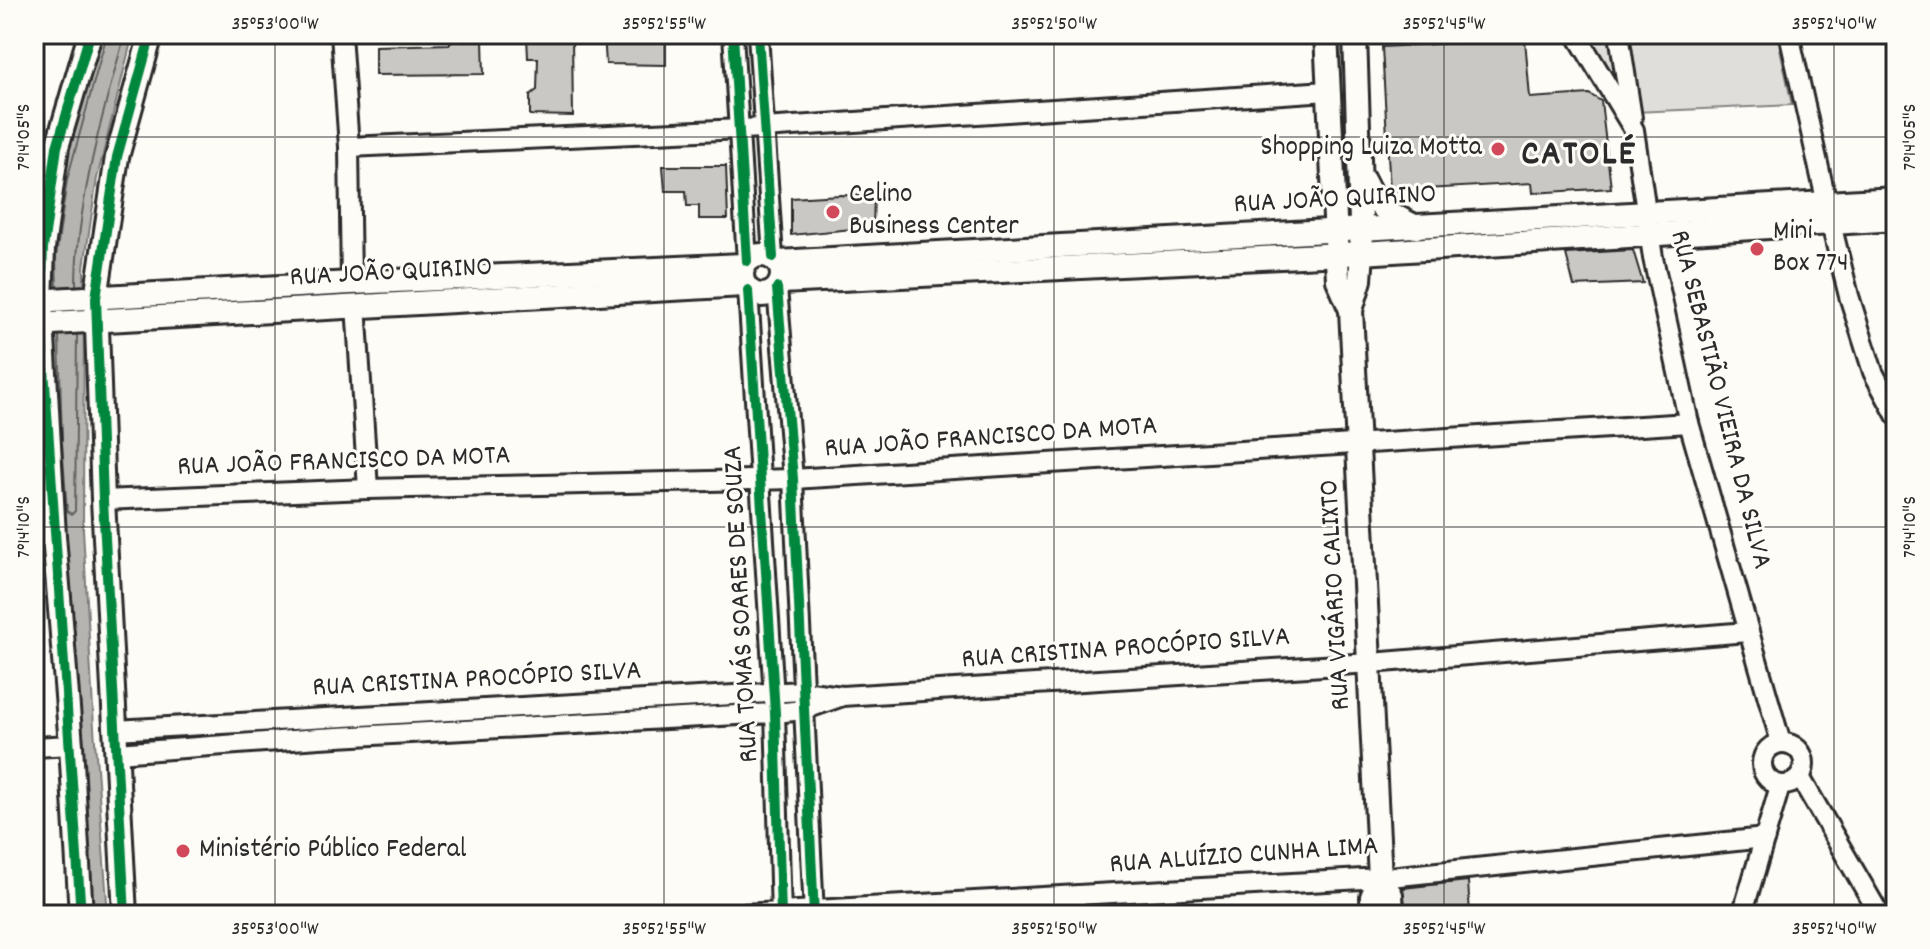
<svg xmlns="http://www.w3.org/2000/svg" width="1930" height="949" font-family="Dekko,sans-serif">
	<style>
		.green { fill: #dfdeda; stroke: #858482; stroke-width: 2 }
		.water { fill: #b5b4b1; stroke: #7e7d7b; stroke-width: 2 }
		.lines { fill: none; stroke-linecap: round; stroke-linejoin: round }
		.shore { stroke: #626261; stroke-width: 2 }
		.building { fill: #c9c8c4; stroke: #2b2b2b; stroke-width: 2 }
		.minor-casing { stroke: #2b2b2b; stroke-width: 24 }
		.major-casing { stroke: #2b2b2b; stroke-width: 28 }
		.minor { stroke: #fdfcf7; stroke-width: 18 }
		.major { stroke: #fdfcf7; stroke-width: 22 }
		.cycleway-casing { stroke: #fdfcf7; stroke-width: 15 }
		.cycleway { stroke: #00873e; stroke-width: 10 }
		.ticks { fill: none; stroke: #2b2b2b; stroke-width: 2; stroke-opacity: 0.45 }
		.poi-dot { fill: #d1495b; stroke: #fdfcf7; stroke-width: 3 }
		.labels { text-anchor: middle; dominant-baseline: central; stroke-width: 6; stroke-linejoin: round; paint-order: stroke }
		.poi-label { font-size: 28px; fill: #2b2b2b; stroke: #fdfcf7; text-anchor: start }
		.street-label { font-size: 28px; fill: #2b2b2b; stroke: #fdfcf7 }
		.district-label { font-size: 36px; font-weight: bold; letter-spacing: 2px; fill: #2b2b2b; stroke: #fdfcf7 }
		.neatline { fill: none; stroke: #2b2b2b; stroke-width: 3 }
		.ticks-label { font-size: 20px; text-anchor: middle; fill: #2b2b2b }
	</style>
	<rect width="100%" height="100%" fill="#fdfcf7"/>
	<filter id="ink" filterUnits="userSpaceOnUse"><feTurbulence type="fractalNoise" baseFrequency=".0125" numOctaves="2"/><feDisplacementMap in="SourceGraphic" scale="16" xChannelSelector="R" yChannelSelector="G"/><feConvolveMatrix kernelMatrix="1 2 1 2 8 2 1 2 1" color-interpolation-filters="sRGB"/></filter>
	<g filter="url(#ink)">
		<g class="green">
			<polygon points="1329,34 1350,34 1359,228 1337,228"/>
			<polygon points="1586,34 1777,34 1792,105 1634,112"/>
		</g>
		<polygon class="water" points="99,34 133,34 97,178 84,267 83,529 94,728 108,915 87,915 48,256 60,178"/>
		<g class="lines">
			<g class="shore">
				<path d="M76 286C76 206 103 111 125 34"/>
				<polyline points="57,287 56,257 67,180 107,34"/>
				<polyline points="59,336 62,439"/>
				<polyline points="62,443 67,511 72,514 75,511 77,335"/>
			</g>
		</g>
		<g class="building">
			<polygon points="604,34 666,34 666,65 606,64"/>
			<polygon points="527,36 572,36 573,116 530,115 530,95 537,90 538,58 528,58"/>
			<polygon points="1525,39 1530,98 1589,94 1601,101 1611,188 1533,193 1532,183 1390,191 1382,47"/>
			<polygon points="483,40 484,74 375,75 375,46 450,44 450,41"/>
			<polygon points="663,166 726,166 728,219 699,219 699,206 687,206 686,191 665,191"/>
			<polygon points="840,195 874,196 873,227 791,235 791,198"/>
			<polygon points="1633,250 1643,283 1574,286 1566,254"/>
			<polygon points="1468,881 1470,915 1406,915 1403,888"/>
		</g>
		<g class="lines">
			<defs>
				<g id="minor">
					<polyline points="341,34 349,147 351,283"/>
					<polyline points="733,34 747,261"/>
					<polyline points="758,34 773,257"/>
					<polyline points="1576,34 1634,130 1653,258 1689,423 1781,743"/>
					<polyline points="1619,34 1632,118"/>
					<polyline points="1789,34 1827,204"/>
					<polyline points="349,147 763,128 1328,91"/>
					<polyline points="1831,224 1849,296 1873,372 1896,415"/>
					<polyline points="777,288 793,479 814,915"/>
					<polyline points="748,290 775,713 781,915"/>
					<polyline points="356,305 368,489"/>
					<polyline points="103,500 368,489 793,479 1689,423"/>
					<polyline points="34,536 54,536"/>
					<polyline points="115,730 802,691 842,696 1371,663 1747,632"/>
					<circle cx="1783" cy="764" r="21"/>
					<polyline points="34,747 71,745"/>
					<polyline points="117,753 319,738 775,713 803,710 840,697"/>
					<polyline points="1800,777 1880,915"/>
					<polyline points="726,915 1380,878 1765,838"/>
					<polyline points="1742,915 1780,786"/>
				</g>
				<g id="major">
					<polyline points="1326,34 1338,280 1351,310 1380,878 1372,897 1373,915"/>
					<path d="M1363 180C1376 208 1389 213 1416 227"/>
					<circle cx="762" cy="275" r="20"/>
					<polyline points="778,262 1896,199"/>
					<polyline points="781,282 1362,253 1896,219"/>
					<polyline points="34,301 351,283 743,265"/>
					<polyline points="1351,310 1360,280 1362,253 1355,34"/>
					<polyline points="34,324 744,285"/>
					<polyline points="1380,878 1391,895 1392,915"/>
					<polyline points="81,915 71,745 54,536 41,301 43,248 57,147 90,34"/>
					<polyline points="125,915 103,500 96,298 117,157 151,34"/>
				</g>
			</defs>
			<use href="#minor" class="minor-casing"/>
			<use href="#major" class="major-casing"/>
			<use href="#minor" class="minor"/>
			<use href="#major" class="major"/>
			<defs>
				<g id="cycleway">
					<polyline points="733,34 747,261"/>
					<polyline points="758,34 773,257"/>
					<polyline points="777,288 793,479 814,915"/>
					<polyline points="748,290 775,713 781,915"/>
					<polyline points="41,301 43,248 57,147 90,34"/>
					<polyline points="41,324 81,915"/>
					<polyline points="125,915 103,500 96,298 117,157 151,34"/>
				</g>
			</defs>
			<use href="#cycleway" class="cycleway-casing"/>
			<use href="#cycleway" class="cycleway"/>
		</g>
	</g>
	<path class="ticks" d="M275 34V915M664 34V915M1054 34V915M1444 34V915M1834 34V915M34 137H1896M34 527H1896"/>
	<g class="poi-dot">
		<circle cx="1498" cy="149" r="8"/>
		<circle cx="833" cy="212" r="8"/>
		<circle cx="1757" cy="249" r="8"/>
		<circle cx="183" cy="851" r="8"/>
	</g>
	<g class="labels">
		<g class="poi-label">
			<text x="1482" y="149" text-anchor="end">Shopping Luiza Motta</text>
			<text x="849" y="196">Celino<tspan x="849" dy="32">Business Center</tspan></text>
			<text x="1773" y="233">Mini<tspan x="1773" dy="32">Box 774</tspan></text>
			<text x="199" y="851">Ministério Público Federal</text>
		</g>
		<g class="street-label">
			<text transform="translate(1335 201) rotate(-3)">RUA JOÃO QUIRINO</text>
			<text transform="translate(391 274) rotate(-3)">RUA JOÃO QUIRINO</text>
			<text transform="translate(1719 400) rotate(76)">RUA SEBASTIÃO VIEIRA DA SILVA</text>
			<text transform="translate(991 439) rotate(-4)">RUA JOÃO FRANCISCO DA MOTA</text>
			<text transform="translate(344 463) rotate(-2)">RUA JOÃO FRANCISCO DA MOTA</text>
			<text transform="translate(1337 595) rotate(-93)">RUA VIGÁRIO CALIXTO</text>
			<text transform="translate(743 604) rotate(-93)">RUA TOMÁS SOARES DE SOUZA</text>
			<text transform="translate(1126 650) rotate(-4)">RUA CRISTINA PROCÓPIO SILVA</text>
			<text transform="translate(477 681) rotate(-3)">RUA CRISTINA PROCÓPIO SILVA</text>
			<text transform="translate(1244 857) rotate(-4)">RUA ALUÍZIO CUNHA LIMA</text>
		</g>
		<g class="district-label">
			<text x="1579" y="156">CATOLÉ</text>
		</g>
	</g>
	<rect width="1930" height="949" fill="none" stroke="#fdfcf7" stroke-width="88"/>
	<rect x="44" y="44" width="1842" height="861" class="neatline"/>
	<g class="ticks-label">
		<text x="275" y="29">35°53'00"W</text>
		<text x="664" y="29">35°52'55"W</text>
		<text x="1054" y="29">35°52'50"W</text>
		<text x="1444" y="29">35°52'45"W</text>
		<text x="1834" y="29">35°52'40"W</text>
		<text transform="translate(22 137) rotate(-90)" y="7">7°14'05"S</text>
		<text transform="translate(1908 137) rotate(-90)" y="7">7°14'05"S</text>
		<text transform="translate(22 527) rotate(-90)" y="7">7°14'10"S</text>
		<text transform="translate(1908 527) rotate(-90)" y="7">7°14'10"S</text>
		<text x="275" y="934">35°53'00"W</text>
		<text x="664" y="934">35°52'55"W</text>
		<text x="1054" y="934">35°52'50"W</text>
		<text x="1444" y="934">35°52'45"W</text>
		<text x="1834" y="934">35°52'40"W</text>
	</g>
</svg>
